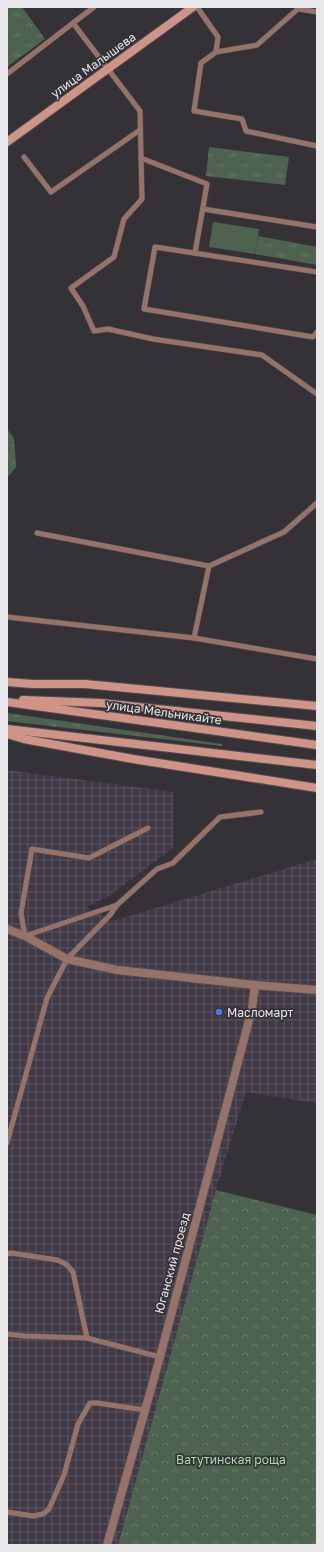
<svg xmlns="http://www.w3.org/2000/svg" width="324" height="1552" font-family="'Golos Text',sans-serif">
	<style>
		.industrial { fill: url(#industrial-grid) }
		.grass { fill: url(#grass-tufts) }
		.forest { fill: url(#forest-crowns) }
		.garden { fill: #4e6250 }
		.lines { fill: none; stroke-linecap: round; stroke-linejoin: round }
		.lane-casing { stroke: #514f54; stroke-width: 6 }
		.street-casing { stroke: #514f54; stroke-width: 10 }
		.secondary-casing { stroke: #514f54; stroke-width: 10 }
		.lane { stroke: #977268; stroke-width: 5 }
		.street { stroke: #977268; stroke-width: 8 }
		.secondary { stroke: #cf9486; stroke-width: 8 }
		.shop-dot { fill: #3f7fe0; stroke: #343237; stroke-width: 1.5 }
		.labels { text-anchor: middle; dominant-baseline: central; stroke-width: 3.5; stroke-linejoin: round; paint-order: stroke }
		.street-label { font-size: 12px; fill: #e8e7ea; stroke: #343237 }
		.poi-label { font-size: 12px; fill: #e8e7ea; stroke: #343237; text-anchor: start }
		.park-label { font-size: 12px; fill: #aadbad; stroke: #343237 }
	</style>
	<defs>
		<pattern id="industrial-grid" width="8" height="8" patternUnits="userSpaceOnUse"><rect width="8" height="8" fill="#3f3a45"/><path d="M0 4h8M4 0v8" fill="none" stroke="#5b5660"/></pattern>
		<pattern id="grass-tufts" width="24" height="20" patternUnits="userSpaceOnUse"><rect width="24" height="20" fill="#4e6250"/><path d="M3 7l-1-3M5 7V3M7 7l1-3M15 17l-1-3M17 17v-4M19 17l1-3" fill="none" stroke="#687869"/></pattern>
		<pattern id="forest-crowns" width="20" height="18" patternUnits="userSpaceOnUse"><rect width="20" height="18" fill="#4e6250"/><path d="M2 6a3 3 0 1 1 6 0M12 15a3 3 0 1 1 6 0" fill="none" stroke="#687869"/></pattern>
	</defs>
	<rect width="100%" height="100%" fill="#343237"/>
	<polygon class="industrial" points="7,770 173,792 173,848 109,896 86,907 113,921 317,859 317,1103 246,1092 216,1190 118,1545 7,1545"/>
	<g class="grass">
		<polygon points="7,7 22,7 45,39 7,67"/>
		<polygon points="209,147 289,157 285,185 206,176"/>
		<polygon points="258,236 317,247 317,265 255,254"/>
		<polygon points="7,713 222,744 222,746 7,721"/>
	</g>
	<g class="forest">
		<polygon points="7,429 14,438 16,467 7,478"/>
		<polygon points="216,1190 317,1215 317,1545 118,1545"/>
	</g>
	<polygon class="garden" points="213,222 259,229 255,254 209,247"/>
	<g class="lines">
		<defs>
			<g id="lane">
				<polyline points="94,7 73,23 140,111 142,199 124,219 114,257 71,288 83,306 94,331 108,329 153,339 262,355 317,394"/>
				<polyline points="197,7 218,37 216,52"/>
				<polyline points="300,7 257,45 216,52 201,63 194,111 242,119 246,131 317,146"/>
				<polyline points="299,9 317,12"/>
				<polyline points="7,74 73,23"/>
				<polyline points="24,157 51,192 140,130"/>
				<polyline points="141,158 207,184 195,253"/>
				<polyline points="203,209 317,227"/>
				<polyline points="317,272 155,247 144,309 313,337 317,332"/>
				<polyline points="37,533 209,566 284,532 317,503"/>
				<polyline points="7,617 194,638 317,659"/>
				<polyline points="194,638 209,566"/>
				<polyline points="148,828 89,858 32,849 21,913 25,936 117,905 157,869 173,863 220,817 261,812"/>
				<polyline points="7,1143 47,998 67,959 110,915 117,905"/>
				<polyline points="7,1254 11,1253 57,1260 66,1264 73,1272 87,1338"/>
				<polyline points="7,1334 24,1336 87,1338 160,1357"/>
				<polyline points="7,1512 33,1516 43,1514 49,1509 64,1475 78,1424 90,1403 97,1403 145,1410"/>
			</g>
			<g id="street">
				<polyline points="7,929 25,936 67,959 117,970 255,985 317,990"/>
				<polyline points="107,1545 160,1357 252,1009 255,985"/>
			</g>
			<g id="secondary">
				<polyline points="7,142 193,7"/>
				<polyline points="7,682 33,684 85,684 317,706"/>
				<polyline points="23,700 101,703 317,726"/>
				<polyline points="7,702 317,745"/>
				<polyline points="7,729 317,765"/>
				<polyline points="7,734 24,739 133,759 317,788"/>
			</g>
		</defs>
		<use href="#lane" class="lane-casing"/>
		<use href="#street" class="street-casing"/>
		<use href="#secondary" class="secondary-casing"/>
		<use href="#lane" class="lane"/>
		<use href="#street" class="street"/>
		<use href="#secondary" class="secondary"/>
	</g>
	<circle class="shop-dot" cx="219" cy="1012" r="4"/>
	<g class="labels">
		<g class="street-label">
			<text transform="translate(93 65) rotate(-36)">улица Малышева</text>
			<text transform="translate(164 712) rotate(8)">улица Мельникайте</text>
			<text transform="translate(172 1263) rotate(-75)">Юганский проезд</text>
		</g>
		<g class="poi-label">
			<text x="227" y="1012">Масломарт</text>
		</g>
		<g class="park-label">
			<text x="231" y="1459">Ватутинская роща</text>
		</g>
	</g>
	<rect width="324" height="1552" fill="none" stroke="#e8e7ea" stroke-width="16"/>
</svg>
